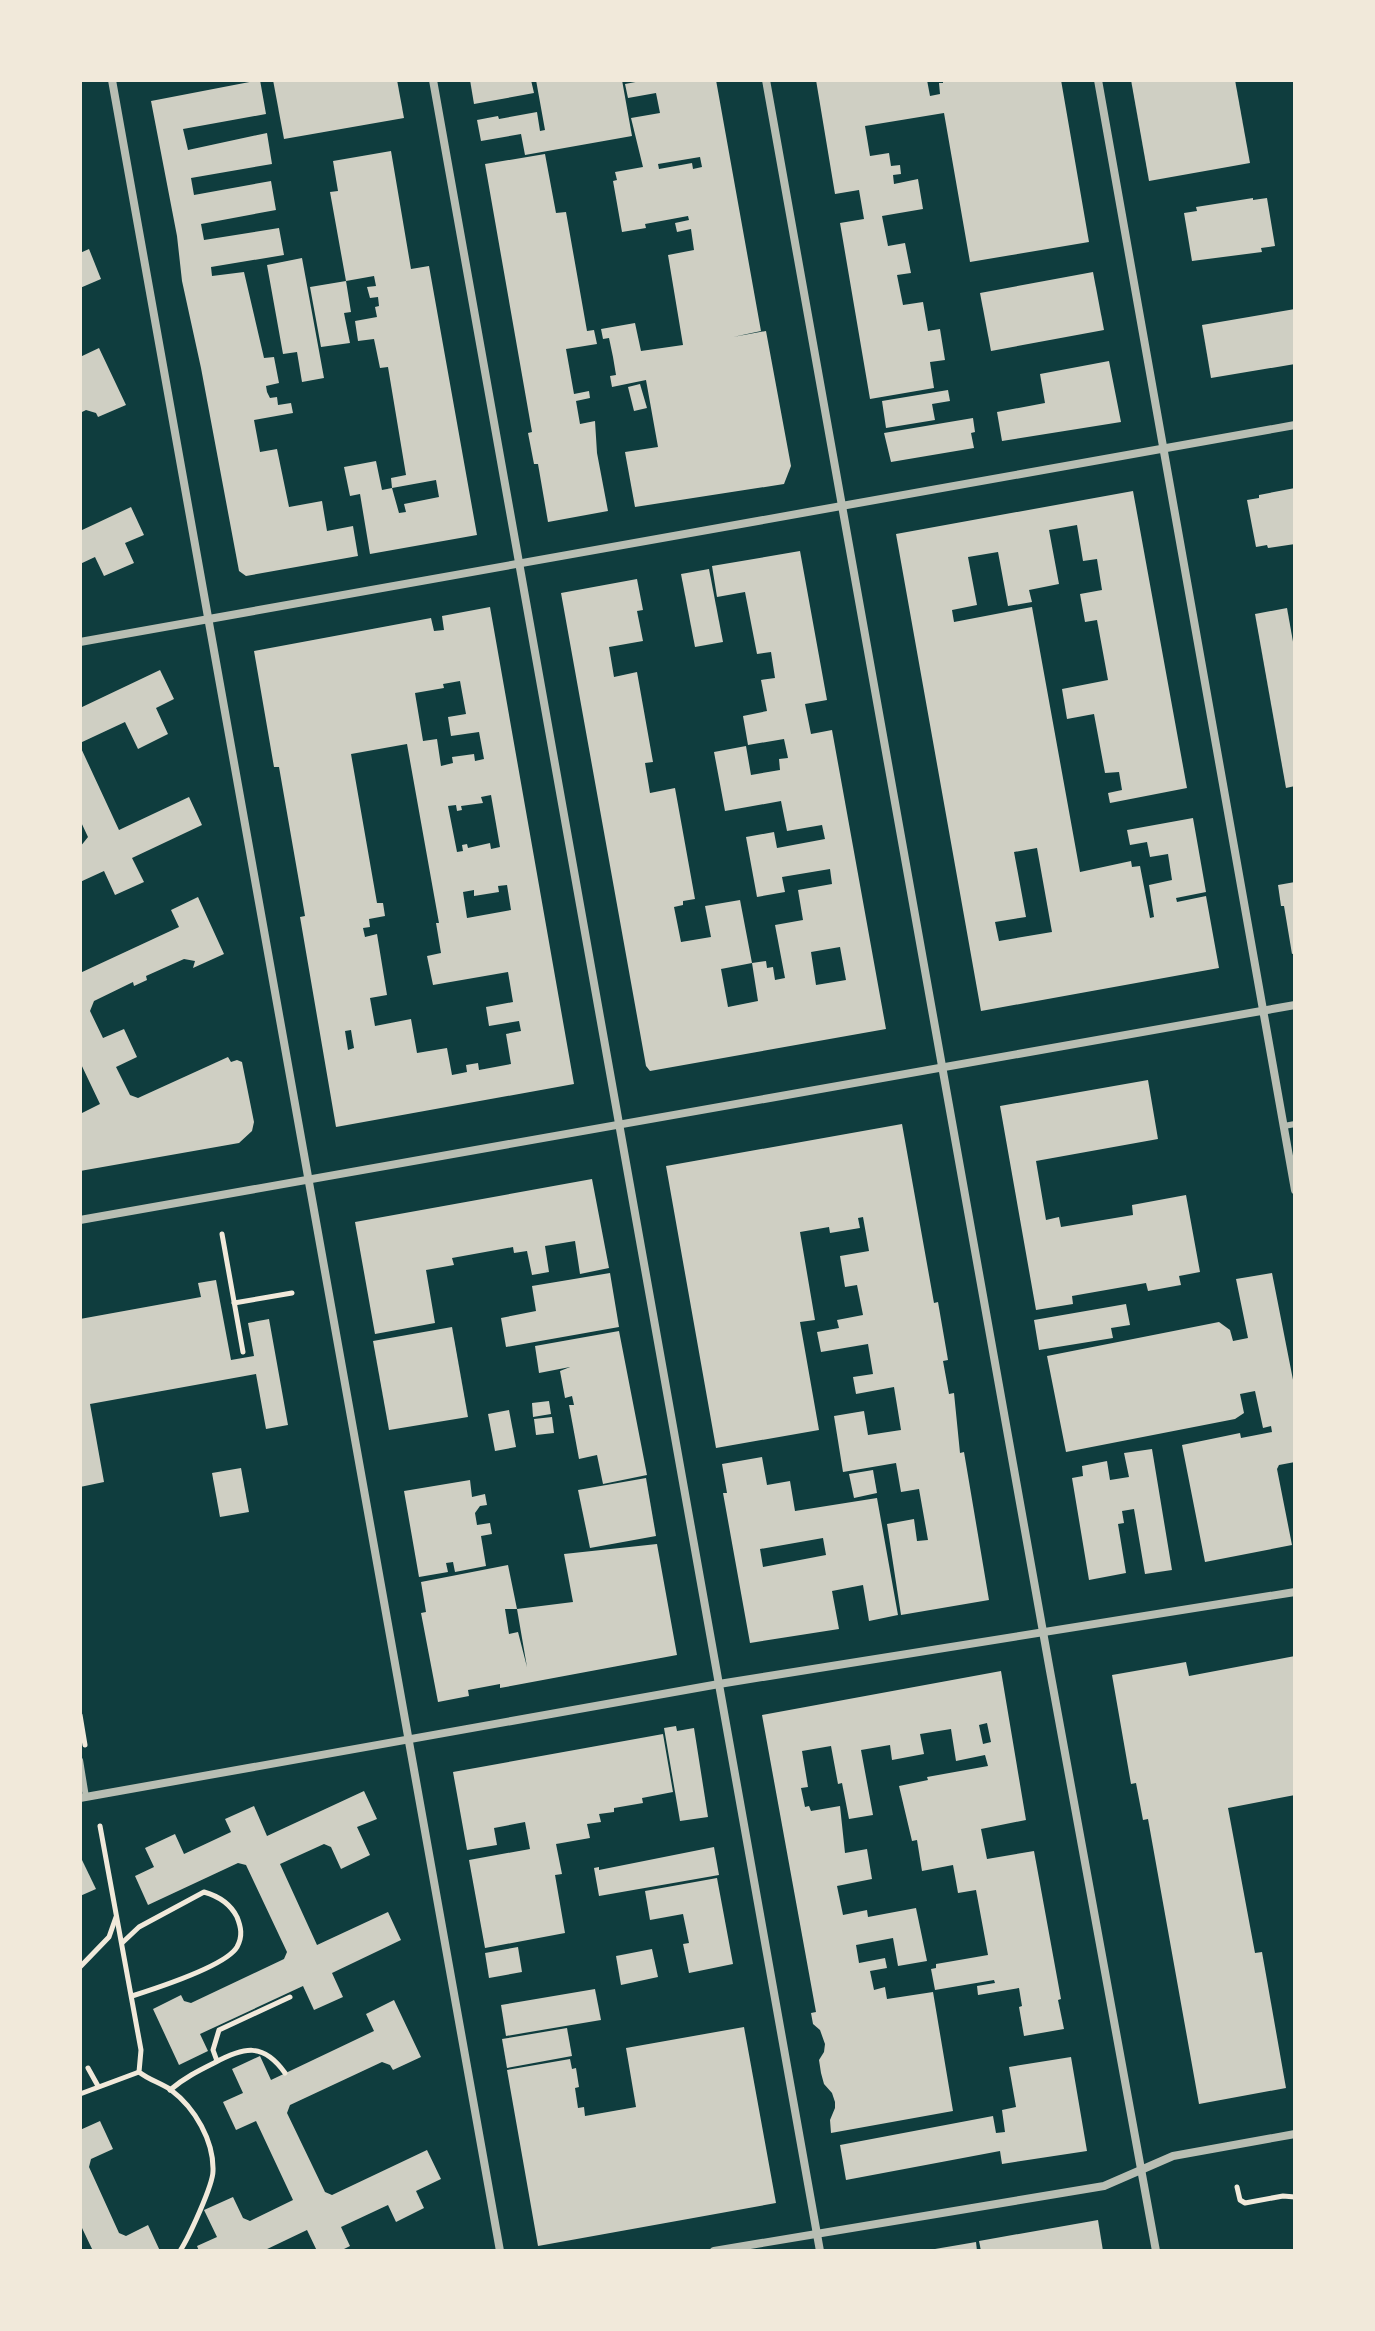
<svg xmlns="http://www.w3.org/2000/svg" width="1375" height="2331" font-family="'Varela Round',sans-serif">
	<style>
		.building { fill: #cfcfc3; fill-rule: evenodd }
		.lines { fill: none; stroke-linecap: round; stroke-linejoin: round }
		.path { stroke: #f1e9da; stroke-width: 5 }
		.service { stroke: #b8beb3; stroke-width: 6 }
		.minor { stroke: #b8beb3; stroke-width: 8 }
	</style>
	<rect width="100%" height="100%" fill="#0f3d3e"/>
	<g class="building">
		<polygon points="260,80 266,114 183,129 188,150 267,133 272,164 191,178 194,195 271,181 276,210 201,224 204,240 279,228 284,255 211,267 212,276 244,272 264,358 274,357 279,383 266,386 267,392 270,398 277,397 278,405 291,403 293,413 254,420 260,452 277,449 289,507 322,501 327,531 353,526 358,556 246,576 239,571 201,368 182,281 177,236 151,101"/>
		<polygon points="273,80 397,80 404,118 284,139"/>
		<polygon points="470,80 531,80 534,93 474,104"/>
		<polygon points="536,80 622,80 632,136 525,155 521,134 481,141 477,120 498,116 499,119 537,112 540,131 545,130"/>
		<path d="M646 80H716L761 331 733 337 766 331 791 466 784 484 635 507 625 452 658 447 646 380 612 387 610 376 616 375 613 357 609 338 603 339 601 329 635 323 641 351 683 345 668 255 694 250 691 229 677 232 675 223 689 220 688 216 645 224 646 228 622 232 613 181 617 180 615 172 643 167 631 118 660 113 656 93 628 98 625 84ZM700 157 702 167 693 169 692 163 659 169 658 164Z"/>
		<polygon points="816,80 927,80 930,96 940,94 939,83 943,83 943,80 1061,80 1089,242 970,262 944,113 865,126 870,156 889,153 891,166 900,165 901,174 893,175 894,184 918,179 923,209 882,216 888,246 905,243 911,273 897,275 903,305 923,302 928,331 940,329 945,360 930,362 934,388 870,399 840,223 864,219 859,190 835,194"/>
		<polygon points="1131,80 1235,80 1250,163 1149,181"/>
		<polygon points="391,151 411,269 429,266 477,535 370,554 360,494 350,496 344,467 376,461 382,490 392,488 399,513 406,512 404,504 439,497 436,480 392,488 391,478 406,475 388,367 380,368 374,339 358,341 355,321 377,317 375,307 379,306 378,297 370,298 367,287 376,286 374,276 346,281 351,312 344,313 350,343 321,347 310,287 346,281 330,192 338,191 333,161"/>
		<polygon points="545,154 556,213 566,212 587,331 594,330 597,344 566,349 574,394 589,391 590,398 576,401 580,424 595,421 597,453 608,511 548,522 538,464 534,464 528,433 532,432 485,164"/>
		<polygon points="1253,198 1253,200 1267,198 1275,246 1261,248 1262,252 1192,261 1184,213 1197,211 1196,207"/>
		<polygon points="89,249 101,279 80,288 80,253"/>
		<polygon points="302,258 324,378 302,382 297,352 283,354 267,265"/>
		<polygon points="1093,272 1104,330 991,351 980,293"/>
		<polygon points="1295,309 1295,364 1211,378 1202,325"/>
		<polygon points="99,348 126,405 98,417 96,413 86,410 80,413 80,357"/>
		<polygon points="1109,361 1121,422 1002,441 997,412 1045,403 1040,374"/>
		<polygon points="640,384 647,408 634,411 628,387"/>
		<polygon points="948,390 950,401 932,404 935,420 886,428 882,401"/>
		<polygon points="973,418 975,432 971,433 974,448 891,462 884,433"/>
		<polygon points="1295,488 1295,544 1268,548 1267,545 1256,547 1247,500 1259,498 1259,495"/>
		<path d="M1133 491 1187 788 1110 803 1108 793 1122 790 1119 772 1105 773 1094 714 1067 719 1062 689 1108 680 1097 620 1085 622 1080 594 1102 590 1097 559 1083 561 1077 525 1049 530 1059 584 1029 590 1032 602 1008 606 998 552 968 557 977 605 952 610 954 622 1032 607 1080 872 1131 861 1132 867 1140 866 1150 918 1154 917 1149 885 1172 880 1168 854 1150 857 1147 842 1130 845 1127 830 1193 818 1206 892 1176 898 1177 902 1206 896 1219 968 981 1011 896 534ZM1037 848 1052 932 999 941 995 922 1026 917 1014 852Z"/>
		<polygon points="131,507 144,535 125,543 134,563 104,576 95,557 80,564 80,531"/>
		<path d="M800 551 827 700 805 704 811 734 832 730 886 1029 650 1071 646 1066 561 593 637 579 643 610 637 611 643 641 609 647 614 677 637 672 653 762 645 763 650 793 675 788 695 899 683 901V905L674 907 681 942 711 937 705 906 740 900 752 963 721 969 728 1007 758 1001 752 963 766 961 767 968 773 967 775 980 785 978 775 925 803 920 798 890 832 884 830 869 782 877 785 892 757 897 746 837 774 832 777 848 825 839 822 825 787 831 781 801 725 811 714 752 746 746 751 775 780 770 779 759 788 758 784 739 748 745 743 716 767 711 761 680 775 678 771 652 757 654 745 592 717 597 712 566ZM840 947 846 980 816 985 811 952Z"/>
		<polygon points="709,569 723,642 695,647 681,574"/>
		<path d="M490 607 574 1084 336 1127 300 917 305 916 279 767H274L254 651 431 618 434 631 444 630 442 616ZM460 681 466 714 448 717 451 736 479 732 484 759 475 761 474 754 452 757 453 763 441 766 437 739 423 741 415 693 444 688 443 684ZM407 744 439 923H436L441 953 427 956 433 985 508 972 513 1002 486 1007 489 1026 519 1021 521 1031 506 1034 511 1064 479 1070 478 1063 466 1065 467 1072 452 1075 447 1048 417 1053 411 1019 375 1026 370 998 387 995 377 934 365 937 363 928 370 927 369 919 385 916 383 903H377L351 754ZM491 795 500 847 491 849 490 843 468 848 467 844 462 845 463 851 457 852 448 806 456 805 457 811 462 810 461 806 483 803 481 797ZM507 885 511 910 467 918 463 892 474 890V896L499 892 498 886ZM351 1030 354 1048 348 1050 345 1031Z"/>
		<polygon points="1287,608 1295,653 1295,786 1286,788 1255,614"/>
		<polygon points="160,670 174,699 156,708 168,734 138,749 125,722 80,743 80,708"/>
		<polygon points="80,746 119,830 189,797 202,825 132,858 144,882 115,895 104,871 80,882 80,847 88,837 80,820"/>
		<polygon points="1295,882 1295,953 1292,954 1284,906 1281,906 1278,885"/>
		<polygon points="198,897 224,954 193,968 195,961 184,959 146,976 147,980 134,986 133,982 94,1001 90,1011 103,1038 124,1029 137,1057 116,1067 130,1095 138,1098 228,1057 231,1062 237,1060 242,1062 254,1122 252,1131 239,1143 80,1171 80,1114 100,1104 80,1062 80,973 179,927 171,910"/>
		<polygon points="1148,1080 1158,1139 1036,1161 1046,1220 1059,1217 1061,1227 1133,1215 1132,1205 1186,1195 1200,1272 1179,1276 1181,1285 1148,1291 1146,1283 1072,1296 1073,1304 1036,1310 1000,1106"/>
		<polygon points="902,1124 934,1303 938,1302 948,1360 943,1361 949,1394 954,1393 960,1453 964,1452 989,1600 901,1615 887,1524 914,1519 917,1541 928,1540 919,1489 901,1492 896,1463 843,1472 834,1416 864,1411 868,1435 901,1430 894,1387 856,1394 853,1377 873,1374 868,1344 821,1352 817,1332 839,1328 837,1320 863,1315 857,1285 845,1287 840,1256 869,1251 863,1217 858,1218 860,1228 830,1233 829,1227 800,1232 815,1320 800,1322 819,1430 716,1448 666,1166"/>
		<polygon points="592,1179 609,1268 580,1274 575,1241 545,1246 549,1272 532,1275 527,1251 514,1253 513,1247 452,1258 454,1265 426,1270 435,1323 375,1334 355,1222"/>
		<polygon points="610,1273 619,1327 506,1347 501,1318 536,1311 532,1286"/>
		<polygon points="1272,1273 1295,1390 1295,1462 1279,1465 1277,1469 1292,1545 1205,1562 1182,1445 1240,1433 1241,1438 1272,1432 1271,1426 1263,1428 1255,1391 1240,1394 1244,1413 1235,1419 1066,1452 1047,1356 1219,1322 1230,1330 1233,1341 1248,1338 1236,1279"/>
		<polygon points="216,1280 231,1360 254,1356 248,1323 269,1319 288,1425 266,1429 256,1374 90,1404 104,1482 80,1487 80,1319 201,1297 198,1283"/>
		<polygon points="1126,1304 1130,1325 1111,1328 1113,1338 1039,1350 1034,1320"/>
		<polygon points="452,1327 468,1417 389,1430 373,1341"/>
		<polygon points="619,1331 647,1475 603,1484 597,1455 579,1459 569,1405 574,1405 572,1396 565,1398 560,1371 570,1367 539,1373 535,1346"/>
		<polygon points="549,1401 551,1414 533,1417 532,1403"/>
		<polygon points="509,1410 516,1447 495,1451 488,1414"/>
		<polygon points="552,1417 554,1433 536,1435 534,1419"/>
		<polygon points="1152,1449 1172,1570 1145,1574 1134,1509 1122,1511 1124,1523 1118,1524 1126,1573 1089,1580 1072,1478 1083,1476 1082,1466 1107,1461 1110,1480 1129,1477 1124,1453"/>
		<path d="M762 1457 767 1485 790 1481 795 1511 877 1498 898 1615 869 1621 863 1585 832 1591 839 1629 750 1643 723 1493H727L722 1464ZM823 1538 826 1555 763 1567 760 1549Z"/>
		<polygon points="241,1468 249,1512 220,1517 212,1473"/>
		<polygon points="873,1470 877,1493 854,1498 849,1474"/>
		<polygon points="646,1478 656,1536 590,1548 578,1490"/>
		<polygon points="470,1480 472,1497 485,1494 487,1505 480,1506 475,1513 477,1525 490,1523 492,1534 481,1536 486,1566 455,1572 453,1562 446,1563 448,1572 419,1577 404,1491"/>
		<path d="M657 1544 677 1655 500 1688V1684L468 1690 469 1696 438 1702 421 1613 426 1612 421 1582 508 1565 517 1609 573 1602 564 1554ZM505 1609H517L527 1667 518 1632 509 1634Z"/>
		<polygon points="1295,1656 1295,1795 1228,1808 1255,1953 1262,1952 1286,2088 1199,2104 1148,1819 1143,1820 1136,1783 1131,1784 1112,1675 1186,1662 1189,1676"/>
		<path d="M1001 1671 1026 1820 981 1829 987 1859 1034 1851 1061 1999 1058 2000 1064 2029 1024 2036 1019 2007 1022 2006 1019 1988 978 1995 977 1986 995 1983 994 1980 935 1990 931 1969 936 1968V1964L988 1955 976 1890 958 1893 953 1865 922 1871 917 1840 912 1841 899 1786 928 1780 927 1777 988 1766 985 1755 956 1761 951 1729 920 1734 924 1754 892 1760 890 1745 861 1750 873 1815 849 1819 842 1783 838 1784 831 1746 802 1751 808 1787 801 1788 805 1807 809 1806 811 1811 840 1806 845 1853 867 1849 872 1879 837 1886 843 1915 867 1910 868 1917 916 1908 927 1961 898 1966 893 1938 856 1945 859 1963 885 1958 887 1968 870 1971 874 1990 885 1987 887 1999 933 1992 953 2111 831 2133 830 2120 835 2108V2102L832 2093 824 2084 821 2073 819 2060 824 2052 825 2044 820 2030 813 2024 811 2013 816 2012 762 1715ZM987 1723 991 1742 983 1744 979 1725Z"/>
		<polygon points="676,1726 677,1731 694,1728 708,1817 680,1821 664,1728"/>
		<polygon points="663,1734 673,1792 642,1798 643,1803 614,1808 614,1812 599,1814 601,1822 587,1824 590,1838 556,1844 562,1874 555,1875 565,1933 485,1948 469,1860 530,1849 525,1822 494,1828 497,1845 467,1850 453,1772"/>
		<polygon points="364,1791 377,1819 357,1827 370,1855 341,1869 331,1847 324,1844 280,1864 317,1945 388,1912 401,1940 332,1973 343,1997 314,2010 303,1986 200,2034 208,2051 179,2065 153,2009 181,1995 184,2001 191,2003 284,1959 287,1952 246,1865 238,1863 148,1905 135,1876 154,1867 145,1848 175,1834 184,1854 231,1832 225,1819 254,1806 267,1836"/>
		<polygon points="714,1847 719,1875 599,1896 594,1868 599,1867 599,1870"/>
		<polygon points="82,1860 96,1889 80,1896 80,1861"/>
		<polygon points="717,1878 733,1964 689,1973 683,1944 689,1943 683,1914 650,1920 645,1891"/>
		<polygon points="518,1947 522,1972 489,1978 485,1953"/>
		<polygon points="652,1949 658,1977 621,1985 616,1956"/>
		<polygon points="595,1989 601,2020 506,2036 501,2005"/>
		<polygon points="394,2000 421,2057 393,2070 390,2065 382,2062 290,2105 287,2113 325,2192 332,2195 427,2150 441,2179 416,2191 424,2208 396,2222 388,2205 341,2227 350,2246 340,2251 317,2251 307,2230 263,2251 199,2251 197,2246 217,2237 204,2210 233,2197 243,2218 250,2221 293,2200 256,2121 236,2130 223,2102 243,2093 232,2069 260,2056 271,2080 374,2031 366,2014"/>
		<polygon points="744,2027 776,2203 538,2246 507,2070 570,2059 572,2069 576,2068 579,2087 575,2088 578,2108 584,2107 585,2116 636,2107 626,2048"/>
		<polygon points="567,2028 572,2056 507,2068 502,2039"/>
		<polygon points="1071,2057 1087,2151 1002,2164 1000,2151 846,2180 840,2145 993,2116 996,2133 1005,2132 1002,2110 1016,2107 1009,2067"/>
		<polygon points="100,2121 113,2149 91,2159 89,2167 119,2233 126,2236 148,2225 160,2251 93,2251 82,2228 80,2229 80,2130"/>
		<polygon points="1098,2220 1103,2251 981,2251 979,2241"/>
		<polygon points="976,2242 977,2251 935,2251 935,2249"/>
	</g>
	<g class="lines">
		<g class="path">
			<polyline points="222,1234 243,1352"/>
			<polyline points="234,1303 292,1293"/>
			<polyline points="80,1715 85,1745"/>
			<path d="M100 1826 141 2050 139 2072C149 2080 161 2083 171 2090 195 2108 214 2141 213 2171 213 2185 189 2237 180 2251"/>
			<path d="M122 1943 139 1927 204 1892C218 1896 230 1903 237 1917 241 1927 243 1936 237 1947 226 1966 154 1989 132 1996"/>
			<polyline points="80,1967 109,1937 116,1917"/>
			<polyline points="217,2061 213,2050 219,2030 290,1997"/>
			<polyline points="88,2068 98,2086"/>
			<path d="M170 2090C184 2078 198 2071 214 2063 244 2047 263 2042 285 2073"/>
			<polyline points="80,2094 139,2072"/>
			<polyline points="1237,2187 1240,2200 1245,2203 1283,2196 1295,2197"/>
		</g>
		<g class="service">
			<polyline points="1284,1126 1295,1124"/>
			<polyline points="80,1760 86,1797"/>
		</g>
		<g class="minor">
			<polyline points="112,80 500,2251"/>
			<polyline points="433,80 820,2251"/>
			<polyline points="766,80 1050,1671 1156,2251"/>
			<polyline points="1098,80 1295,1190"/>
			<polyline points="80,642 1295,425"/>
			<polyline points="80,1220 1295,1005"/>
			<polyline points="80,1798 719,1684 1295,1592"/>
			<polyline points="714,2251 1104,2186 1173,2156 1295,2134"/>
		</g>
	</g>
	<rect width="1375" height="2331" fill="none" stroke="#f1e9da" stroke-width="164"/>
</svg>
